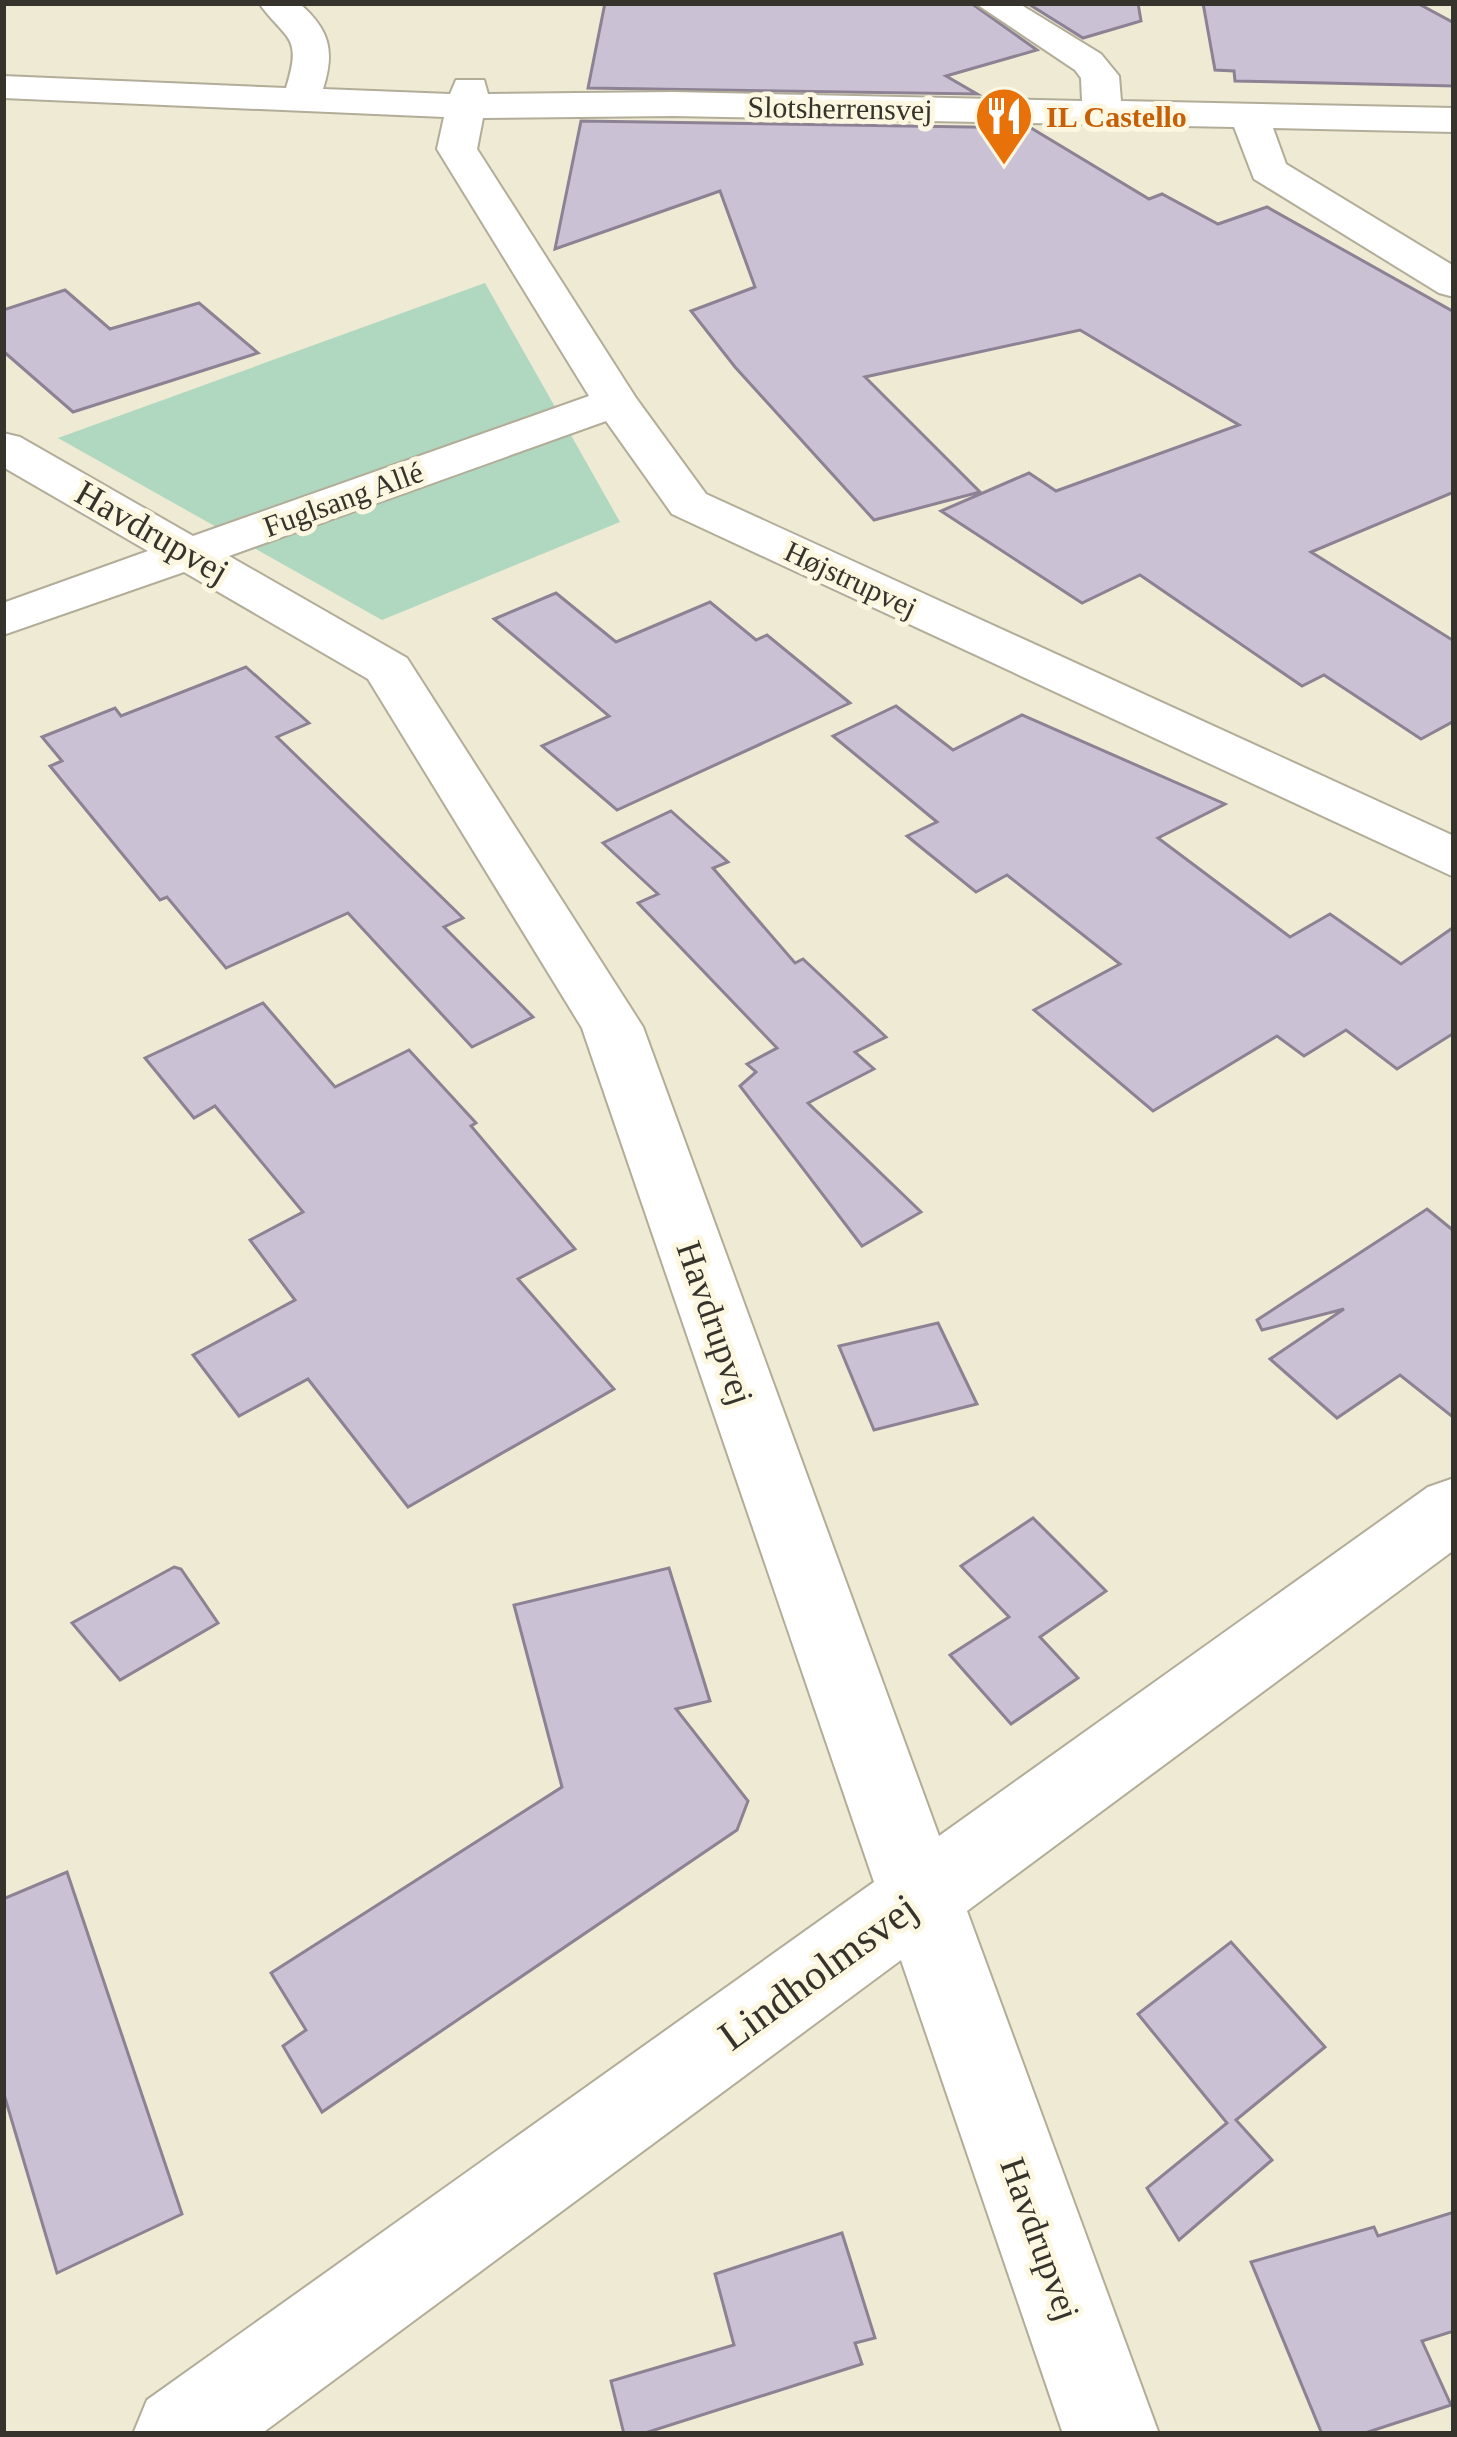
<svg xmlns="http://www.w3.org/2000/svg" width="1457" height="2437" font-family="Georgia,serif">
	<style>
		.green { fill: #b0d7c0 }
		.building { fill: #cbc1d4; stroke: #8c8294; stroke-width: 3 }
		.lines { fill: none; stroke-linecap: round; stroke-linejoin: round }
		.minor-casing { stroke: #b2ad98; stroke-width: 4 }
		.minor { fill: #fff; fill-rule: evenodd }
		.labels { text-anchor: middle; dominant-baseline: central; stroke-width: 10; stroke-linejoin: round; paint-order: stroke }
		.far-street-label { font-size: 30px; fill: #35332b; stroke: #fcf7e1 }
		.far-food-label { font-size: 30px; font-weight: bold; fill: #c56008; stroke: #fcf7e1; text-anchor: start }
		.street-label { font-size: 36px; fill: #35332b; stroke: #fcf7e1 }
		.near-street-label { font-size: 42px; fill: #35332b; stroke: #fcf7e1 }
	</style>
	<rect width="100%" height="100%" fill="#eeead4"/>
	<polygon class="green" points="485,283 620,522 382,620 58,438"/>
	<g class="building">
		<polygon points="605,3 971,3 1037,50 946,76 977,94 588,88"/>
		<polygon points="1027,3 1138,3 1141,21 1083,38"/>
		<polygon points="1203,3 1417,3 1454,23 1454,86 1235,81 1234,71 1215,70"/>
		<polygon points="581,121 1031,128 1149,199 1162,194 1218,224 1267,207 1454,312 1454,492 1311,552 1454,641 1454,721 1421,739 1324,675 1302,686 1140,575 1082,603 941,511 1029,473 1056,491 1239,425 1080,330 865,377 980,492 874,520 735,367 691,311 755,287 720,191 555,249"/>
		<polygon points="65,290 110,329 199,303 258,353 73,412 3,351 3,310"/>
		<polygon points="556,593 616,642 710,602 756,640 767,635 850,703 617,810 542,746 609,716 494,619"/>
		<polygon points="246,667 309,723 277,737 463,918 444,927 533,1017 472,1047 348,913 226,968 167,897 160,900 50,766 62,761 42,737 115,708 121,716"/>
		<polygon points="896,706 953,750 1022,715 1225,804 1158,838 1290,937 1330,914 1401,964 1454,927 1454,1033 1397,1069 1346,1030 1304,1056 1277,1036 1153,1111 1034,1010 1120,964 1007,875 976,892 907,836 937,822 833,736"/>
		<polygon points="671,811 728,862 713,868 795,963 803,959 886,1037 855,1052 874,1069 808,1103 921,1212 862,1246 740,1086 756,1072 747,1064 777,1048 638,903 658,894 603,843"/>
		<polygon points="263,1003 335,1087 409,1050 476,1123 471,1126 575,1249 518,1279 614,1389 408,1507 308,1379 239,1416 193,1355 295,1300 250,1240 303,1212 215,1106 194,1118 145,1058"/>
		<polygon points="1427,1209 1454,1231 1454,1418 1400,1375 1337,1418 1270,1359 1344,1309 1262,1330 1257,1320"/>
		<polygon points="938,1323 977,1404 874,1430 839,1346"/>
		<polygon points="1033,1518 1106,1591 1040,1637 1078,1678 1011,1724 950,1655 1009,1617 961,1566"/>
		<polygon points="174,1567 181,1569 218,1623 120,1680 72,1623"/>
		<polygon points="669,1568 710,1701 676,1709 748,1801 737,1830 322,2112 283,2046 306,2030 271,1973 562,1787 514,1605"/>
		<polygon points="67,1872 182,2214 57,2273 3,2091 3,1899"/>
		<polygon points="1231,1942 1325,2047 1236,2120 1272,2160 1179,2240 1147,2188 1227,2123 1138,2014"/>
		<polygon points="1454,2212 1454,2331 1422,2341 1451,2405 1362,2434 1322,2434 1251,2262 1374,2227 1378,2236"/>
		<polygon points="842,2233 875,2338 855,2343 862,2364 642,2434 624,2434 611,2381 734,2345 715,2274"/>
	</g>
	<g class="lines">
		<defs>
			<path id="minor" d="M259 3H299C330 30 335 51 323 89L450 94 456 80H484L488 94 673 92 1082 101 1081 78 1075 70 975 3H1018L1101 54 1119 76 1121 101 1454 108V132L1273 128 1286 164 1454 266V297L1439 293 1254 179 1234 127 673 116 483 118 477 149 636 398 706 494 1454 836V877L672 514 606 421 229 556 407 658 643 1027 939 1836 1428 1487 1454 1478V1550L967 1911 1159 2434H1063L901 1960 261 2434H133L147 2400 874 1882 582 1028 368 679 184 572 3 635V603L148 551 3 467V433L20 437 193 536 589 396 437 149 444 117 3 98V76L286 88C303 34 286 41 259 3Z"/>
		</defs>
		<use href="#minor" class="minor-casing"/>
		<use href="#minor" class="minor"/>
	</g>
	<defs>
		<symbol id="restaurant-pin" viewBox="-11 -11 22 30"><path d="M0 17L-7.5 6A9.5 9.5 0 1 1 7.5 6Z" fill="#e8710a" stroke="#fcf7e1"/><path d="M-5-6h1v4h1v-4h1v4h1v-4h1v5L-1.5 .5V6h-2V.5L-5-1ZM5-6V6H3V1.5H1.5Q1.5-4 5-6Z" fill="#fff"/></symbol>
	</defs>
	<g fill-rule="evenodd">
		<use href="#restaurant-pin" x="971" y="83" width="66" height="90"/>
	</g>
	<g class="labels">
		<g class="far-street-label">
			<text transform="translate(840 108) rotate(1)">Slotsherrensvej</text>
			<text transform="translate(343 499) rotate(-20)">Fuglsang Allé</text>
			<text transform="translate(851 579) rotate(25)">Højstrupvej</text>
		</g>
		<g class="far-food-label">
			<text x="1046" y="116">IL Castello</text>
		</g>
		<g class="street-label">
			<text transform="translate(152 532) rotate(30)">Havdrupvej</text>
			<text transform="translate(715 1323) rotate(71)">Havdrupvej</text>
			<text transform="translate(1040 2239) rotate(70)">Havdrupvej</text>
		</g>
		<g class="near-street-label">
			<text transform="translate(818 1972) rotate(-36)">Lindholmsvej</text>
		</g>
	</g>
	<rect width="1457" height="2437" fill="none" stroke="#35332b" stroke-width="12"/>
</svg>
